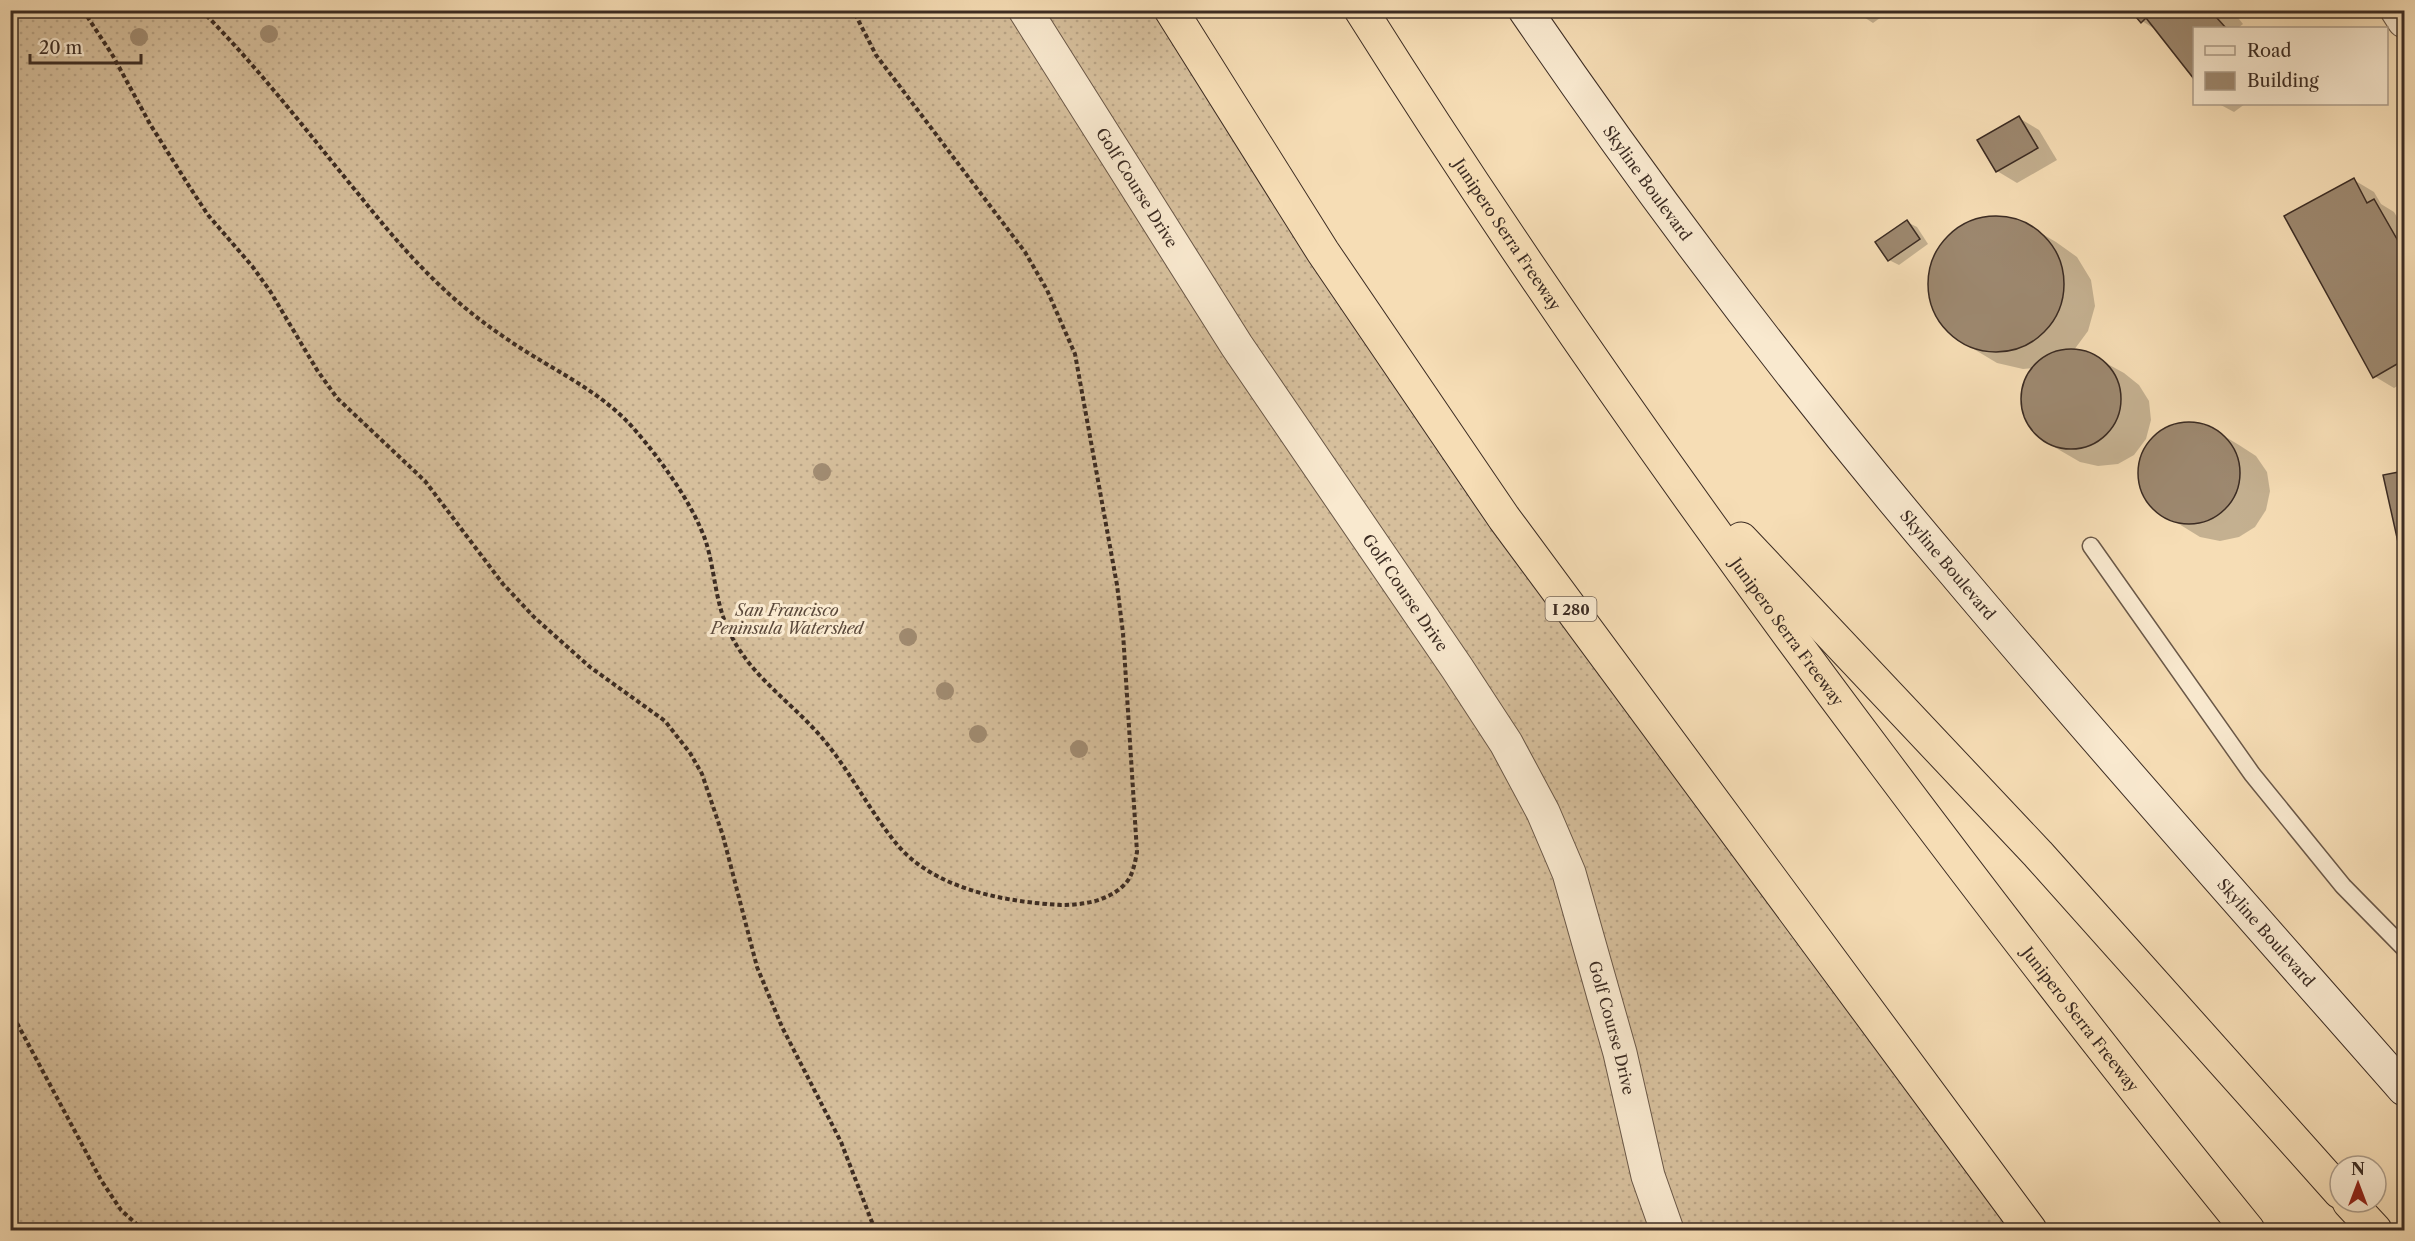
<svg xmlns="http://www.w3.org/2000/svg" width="2415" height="1241" font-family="'Libre Caslon Text',serif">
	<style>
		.grass { fill: url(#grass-dots); stroke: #897660; stroke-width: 1.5 }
		.shadow { fill: #0003 }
		.building { fill: #9d886f; stroke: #3c2c23; stroke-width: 1.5 }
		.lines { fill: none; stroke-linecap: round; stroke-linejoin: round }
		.service-casing { stroke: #6a5848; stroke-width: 19 }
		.minor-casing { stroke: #6a5848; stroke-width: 35 }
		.secondary-casing { stroke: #3c2c23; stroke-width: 35 }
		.motorway-casing { stroke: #3c2c23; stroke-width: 35 }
		.path { stroke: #3c2c23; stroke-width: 4; stroke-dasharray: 4.5 3; stroke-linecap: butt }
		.service { stroke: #f9e9cf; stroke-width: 16 }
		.minor { stroke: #f9e9cf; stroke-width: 33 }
		.secondary { stroke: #f9e9cf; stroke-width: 33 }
		.motorway { stroke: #f6ddb5; stroke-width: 33 }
		.tree { fill: #a18c72 }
		.labels { text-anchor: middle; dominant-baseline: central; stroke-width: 6; stroke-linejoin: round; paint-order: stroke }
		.shield { fill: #f9e9cf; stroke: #756557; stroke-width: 1.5 }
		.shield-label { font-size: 15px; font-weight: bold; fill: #3c2c23 }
		.street-label { font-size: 16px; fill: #3c2c23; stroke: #f9e9cf }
		.park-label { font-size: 16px; font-style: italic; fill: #5b493b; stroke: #f9e9cf }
	</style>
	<defs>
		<pattern id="grass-dots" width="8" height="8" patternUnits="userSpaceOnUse" patternTransform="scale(1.5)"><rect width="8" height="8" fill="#d6bf9c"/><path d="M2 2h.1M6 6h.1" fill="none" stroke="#b9a486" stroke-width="1.8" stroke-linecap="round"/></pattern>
	</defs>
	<rect width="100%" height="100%" fill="#f6ddb5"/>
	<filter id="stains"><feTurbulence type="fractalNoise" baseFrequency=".00333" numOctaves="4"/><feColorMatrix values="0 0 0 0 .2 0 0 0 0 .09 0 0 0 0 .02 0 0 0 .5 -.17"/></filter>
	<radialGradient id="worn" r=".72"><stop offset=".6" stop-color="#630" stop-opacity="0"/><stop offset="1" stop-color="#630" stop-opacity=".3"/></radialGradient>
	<polygon class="grass" points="10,11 1171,11 1235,114 2021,1230 11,1230"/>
	<g class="shadow">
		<polygon points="1853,10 1891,10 1873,23"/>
		<polygon points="2132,10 2232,10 2243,24 2238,28 2194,28 2194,77 2158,31 2142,21"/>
		<polygon points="2219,104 2245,104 2234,112"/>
		<polygon points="2019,118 2039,130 2057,160 2017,183 1997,171"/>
		<polygon points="2354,180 2374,192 2381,204 2394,212 2404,229 2404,382 2394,388 2374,376"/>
		<polygon points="2000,217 2025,224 2056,242 2077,257 2091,280 2095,306 2088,331 2074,350 2093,356 2124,373 2139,385 2149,401 2151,420 2146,439 2134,455 2118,464 2098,466 2080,462 2049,444 2033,432 2024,415 2022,396 2027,378 2034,368 2023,369 1997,363 1967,345 1945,329 1932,306 1929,280 1935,255 1951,234 1974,221"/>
		<polygon points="1907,222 1917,227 1928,244 1899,265 1889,260"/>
		<polygon points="2190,423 2209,427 2239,445 2256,456 2267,472 2270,491 2266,510 2255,527 2239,537 2220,541 2200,537 2153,508 2143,491 2139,472 2143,453 2154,438 2170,427"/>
		<polygon points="2404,472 2404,563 2385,476"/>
	</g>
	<g class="building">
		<polygon points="2130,10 2223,10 2224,12 2217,18 2226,28 2194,28 2194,79 2146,18 2141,23"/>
		<polygon points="2019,116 2038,148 1996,172 1977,140"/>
		<polygon points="2354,178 2367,203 2374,199 2401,246 2403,245 2404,247 2404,360 2373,378 2284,216"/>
		<circle cx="1996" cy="284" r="68"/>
		<polygon points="1907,220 1920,239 1888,261 1875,242"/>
		<circle cx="2071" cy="399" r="50"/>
		<circle cx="2189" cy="473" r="51"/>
		<polygon points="2404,471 2404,569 2383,475"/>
	</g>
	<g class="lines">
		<defs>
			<polyline id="service" points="2091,546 2252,774 2343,886 2404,948"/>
			<g id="minor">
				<path id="s1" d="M1025 10 1237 346 1457 668 1506 743 1543 812 1569 873 1620 1053 1648 1176 1667 1230"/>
				<polyline points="2397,10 2404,21"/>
			</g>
			<g id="secondary">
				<path id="s2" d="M1525 10C1658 204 1801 393 1954 572 2101 747 2254 918 2404 1089"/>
			</g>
			<g id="motorway">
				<polyline points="1171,10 1323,252 1504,518 2030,1230"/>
				<path id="s3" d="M1361 10C1523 267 1698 515 1880 757 2000 917 2122 1075 2248 1230"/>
				<polyline points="1741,539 2038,854 2340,1192"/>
				<polyline points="2349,1202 2375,1230"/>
			</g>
		</defs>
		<use href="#service" class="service-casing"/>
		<use href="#minor" class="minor-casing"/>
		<use href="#secondary" class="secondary-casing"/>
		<use href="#motorway" class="motorway-casing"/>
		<g class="path">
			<polyline points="83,10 113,56 150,124 189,186 208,215 252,266 270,291 317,370 337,398 425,481 503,584 535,618 590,667 665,721 690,753 702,774 723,836 757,967 782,1027 841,1142 875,1230"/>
			<path d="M201 10C259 68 308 133 360 196 388 231 416 264 449 294 471 314 497 333 522 349 561 374 604 394 635 430 661 460 693 504 706 542 715 571 715 601 728 629 749 676 791 701 823 739 850 771 869 810 895 842 932 889 1005 902 1061 905 1083 905 1109 901 1125 884 1133 876 1135 862 1137 852L1123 633 1117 585 1075 354 1047 290 1025 252 876 55 853 10"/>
			<polyline points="10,1010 101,1180 121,1210 143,1230"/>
		</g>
		<use href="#service" class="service"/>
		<use href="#minor" class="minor"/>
		<use href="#secondary" class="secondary"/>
		<use href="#motorway" class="motorway"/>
	</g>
	<g class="tree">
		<circle cx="269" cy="34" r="9"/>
		<circle cx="139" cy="37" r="9"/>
		<circle cx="822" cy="472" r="9"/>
		<circle cx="908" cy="637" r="9"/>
		<circle cx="945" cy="691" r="9"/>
		<circle cx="978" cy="734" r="9"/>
		<circle cx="1079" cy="749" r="9"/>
	</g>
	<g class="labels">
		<rect class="shield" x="1545.5" y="597" width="51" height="24" rx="4.5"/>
		<g class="shield-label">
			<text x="1571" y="609">I 280</text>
		</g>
		<g class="street-label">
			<text stroke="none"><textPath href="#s2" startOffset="212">Skyline Boulevard</textPath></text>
			<text stroke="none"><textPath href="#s1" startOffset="210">Golf Course Drive</textPath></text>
			<text stroke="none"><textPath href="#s3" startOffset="268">Junipero Serra Freeway</textPath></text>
			<text stroke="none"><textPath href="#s2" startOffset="698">Skyline Boulevard</textPath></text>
			<text stroke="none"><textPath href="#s1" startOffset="696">Golf Course Drive</textPath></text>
			<text stroke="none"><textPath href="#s3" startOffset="754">Junipero Serra Freeway</textPath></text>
			<text stroke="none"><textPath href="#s2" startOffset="1184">Skyline Boulevard</textPath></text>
			<text stroke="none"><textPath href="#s3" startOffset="1240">Junipero Serra Freeway</textPath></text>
			<text stroke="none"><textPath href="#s1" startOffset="1182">Golf Course Drive</textPath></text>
		</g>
		<g class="park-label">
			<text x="787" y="610">San Francisco<tspan x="787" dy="18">Peninsula Watershed</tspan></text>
		</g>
	</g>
	<rect width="2415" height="1241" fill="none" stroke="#f6ddb5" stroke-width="36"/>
	<rect x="12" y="12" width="2391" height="1217" fill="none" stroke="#3c2c23" stroke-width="3"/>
	<rect x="18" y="18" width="2379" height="1205" fill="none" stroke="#3c2c23" stroke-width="1.5"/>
	<rect x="2193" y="27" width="195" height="78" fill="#f9e9cf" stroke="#ad9d8a" stroke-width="1.5"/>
	<rect x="2205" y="46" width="30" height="9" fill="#f9e9cf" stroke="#ad9d8a" stroke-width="1.5"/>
	<text x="2247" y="57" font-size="18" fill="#3c2c23">Road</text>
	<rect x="2205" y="72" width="30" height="18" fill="#9d886f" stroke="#ad9d8a" stroke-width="1.5"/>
	<text x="2247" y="87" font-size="18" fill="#3c2c23">Building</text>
	<g transform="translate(2358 1184)"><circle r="28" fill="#f9e9cf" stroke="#ad9d8a" stroke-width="1.5"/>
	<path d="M0-4.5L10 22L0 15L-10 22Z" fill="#8f2418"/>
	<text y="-9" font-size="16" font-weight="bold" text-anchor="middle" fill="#3c2c23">N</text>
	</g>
	<path d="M30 54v9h111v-9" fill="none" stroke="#3c2c23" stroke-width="3"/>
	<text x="39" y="54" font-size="18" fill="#3c2c23" stroke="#f9e9cf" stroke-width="4.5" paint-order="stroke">20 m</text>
	<rect width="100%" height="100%" filter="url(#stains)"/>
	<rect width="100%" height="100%" fill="url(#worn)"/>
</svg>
